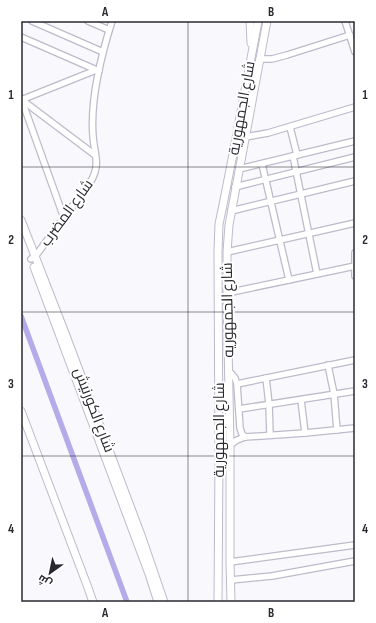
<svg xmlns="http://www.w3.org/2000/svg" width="376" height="623" font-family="'Sofia Sans Condensed',Cairo,sans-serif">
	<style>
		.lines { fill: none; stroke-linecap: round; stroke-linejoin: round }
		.canal { stroke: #b4ace9; stroke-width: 5.5 }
		.minor-casing { stroke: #bcbbcb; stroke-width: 8 }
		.major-casing { stroke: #bcbbcb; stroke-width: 9 }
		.minor { stroke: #fff; stroke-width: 5.5 }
		.major { stroke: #fff; stroke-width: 7 }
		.grid { fill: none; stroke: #29282f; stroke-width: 1; stroke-opacity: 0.55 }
		.labels { text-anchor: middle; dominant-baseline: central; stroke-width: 4; stroke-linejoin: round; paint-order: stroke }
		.street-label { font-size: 15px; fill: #29282f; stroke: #fff }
		.neatline { fill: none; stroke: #29282f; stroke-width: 1.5 }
		.grid-label { font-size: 13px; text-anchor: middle; font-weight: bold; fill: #29282f }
	</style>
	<rect width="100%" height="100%" fill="#f9f9fd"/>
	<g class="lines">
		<polyline class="canal" points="21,316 127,602"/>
		<defs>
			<g id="minor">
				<polyline points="32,21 103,52"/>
				<polyline points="88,21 109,30"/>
				<polyline points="345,21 355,52"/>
				<polyline points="21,37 99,71"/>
				<polyline points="259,59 272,59 287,55 350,35"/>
				<polyline points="21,98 64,218"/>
				<polyline points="21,100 96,70"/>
				<polyline points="22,100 95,155"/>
				<polyline points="290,127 297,155"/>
				<polyline points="245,137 268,133 355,107"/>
				<polyline points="293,156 317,274"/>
				<polyline points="262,164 289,280"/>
				<polyline points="239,169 355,141"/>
				<polyline points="235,187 355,157"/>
				<polyline points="231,211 355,181"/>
				<polyline points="227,252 355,223"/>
				<polyline points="355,253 355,276"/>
				<path d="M31 259 37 254 91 181C101 164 94 153 93 136 90 100 101 56 112 21"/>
				<polyline points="227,293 355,266"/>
				<polyline points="328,365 334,394 337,430"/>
				<polyline points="229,371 235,378 237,384 240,428 242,434 245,437"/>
				<polyline points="266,378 269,404 270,435"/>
				<polyline points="237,384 355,360"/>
				<polyline points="301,400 305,433"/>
				<polyline points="239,409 355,391"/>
				<polyline points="230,445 237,440 245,437 305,433 355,428"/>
				<polyline points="230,562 355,545"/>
				<polyline points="231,580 272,576 355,561"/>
			</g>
			<g id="major">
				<polyline points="250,21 251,43"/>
				<polyline points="21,220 65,333 141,535 164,602"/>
				<polyline points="34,267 149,574 158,602"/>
				<polyline points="21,411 87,585 93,602"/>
				<polyline points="218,602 219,460 218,252 219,224 223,205 234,149 258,21"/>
				<polyline points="231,602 230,562 230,445 227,293 227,252 229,225 267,21"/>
			</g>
		</defs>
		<use href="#minor" class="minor-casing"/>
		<use href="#major" class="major-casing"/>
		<use href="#minor" class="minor"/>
		<use href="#major" class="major"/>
	</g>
	<path class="grid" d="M188 21V602M21 167H355M21 312H355M21 456H355"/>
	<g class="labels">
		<g class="street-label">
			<text transform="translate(242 108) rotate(-80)">شارع الجمهورية</text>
			<text transform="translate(67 213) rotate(-54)">شارع المضرب</text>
			<text transform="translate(228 310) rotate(-91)">شارع الجمهوريه</text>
			<text transform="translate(94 410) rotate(69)">شارع الكورنيش</text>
			<text transform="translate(219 430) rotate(-90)">شارع الجمهورية</text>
		</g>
	</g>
	<rect width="376" height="623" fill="none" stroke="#ffffff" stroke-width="44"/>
	<g transform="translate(50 573) rotate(213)" stroke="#ffffff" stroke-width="3" paint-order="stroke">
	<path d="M0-3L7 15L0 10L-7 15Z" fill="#29282f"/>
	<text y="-6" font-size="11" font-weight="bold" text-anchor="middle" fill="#29282f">ش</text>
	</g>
	<rect x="22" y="22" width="332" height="579" class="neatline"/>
	<g class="grid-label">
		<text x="105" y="16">A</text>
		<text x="271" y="16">B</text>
		<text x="11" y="99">1</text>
		<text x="365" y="99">1</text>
		<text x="11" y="244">2</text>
		<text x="365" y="244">2</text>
		<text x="11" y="388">3</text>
		<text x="365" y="388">3</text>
		<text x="11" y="533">4</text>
		<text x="365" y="533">4</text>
		<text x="105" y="617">A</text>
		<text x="271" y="617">B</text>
	</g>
</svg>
